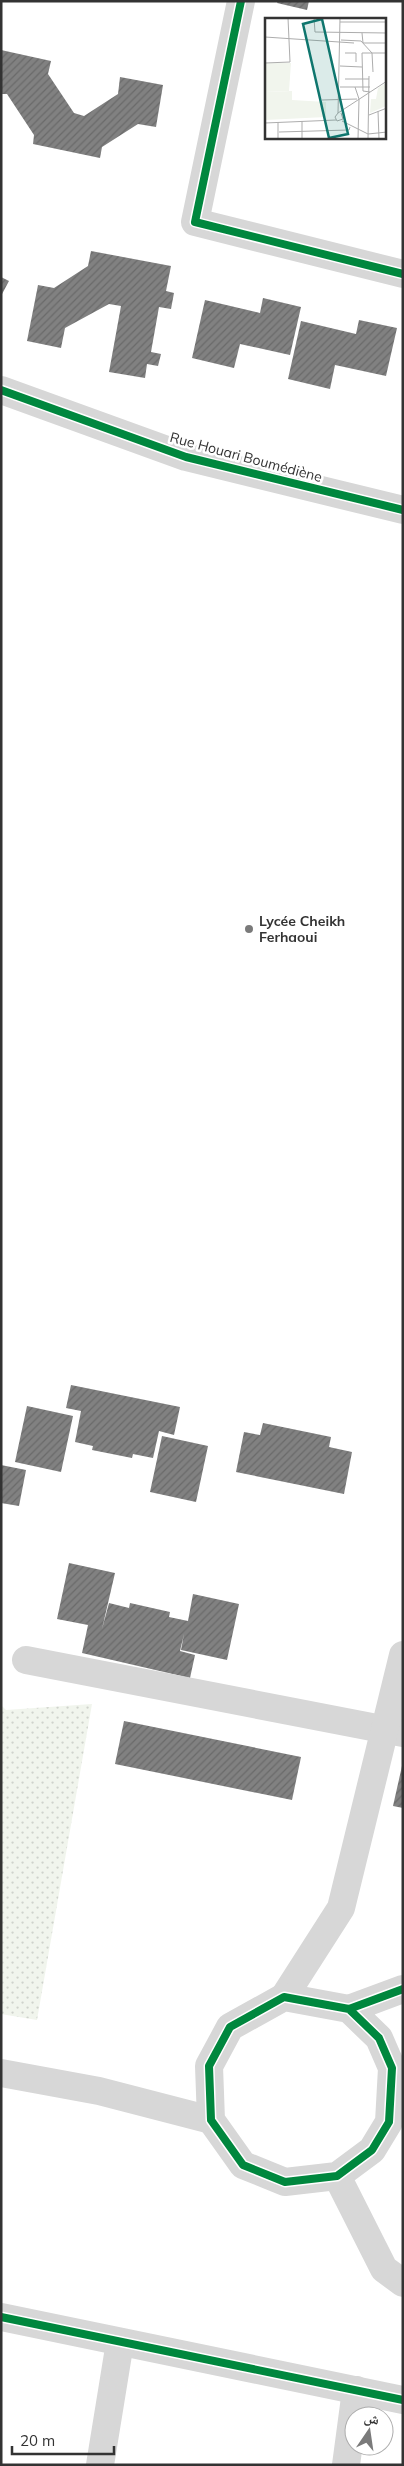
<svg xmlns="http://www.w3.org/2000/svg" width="404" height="2466" font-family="Mulish,'Noto Naskh Arabic',sans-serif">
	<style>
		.park { fill: url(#park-dots) }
		.building { fill: url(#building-hatch) }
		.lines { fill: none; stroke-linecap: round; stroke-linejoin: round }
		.minor { stroke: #d7d7d7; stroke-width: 28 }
		.cycleway-casing { stroke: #fff; stroke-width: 11 }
		.cycleway { stroke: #00873e; stroke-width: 8 }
		.poi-dot { fill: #7a7a7a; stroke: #fff; stroke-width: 2 }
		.labels { text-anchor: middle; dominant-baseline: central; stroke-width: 5; stroke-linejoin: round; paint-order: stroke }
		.street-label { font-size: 14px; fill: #333; stroke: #fff }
		.poi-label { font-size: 14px; font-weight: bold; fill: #333; stroke: #fff; text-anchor: start }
		.inset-road { fill: none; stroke: #adadad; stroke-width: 1 }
		.view { fill: #0f766e; fill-opacity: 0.15; stroke: #0f766e; stroke-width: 2.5 }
		.inset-edge { fill: none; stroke: #333; stroke-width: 2.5 }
	</style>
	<defs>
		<pattern id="park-dots" width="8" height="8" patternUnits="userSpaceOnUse" patternTransform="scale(1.25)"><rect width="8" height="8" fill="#f1f5ed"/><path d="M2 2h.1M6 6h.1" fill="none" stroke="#cfd2cc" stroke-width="1.8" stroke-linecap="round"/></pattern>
		<pattern id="building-hatch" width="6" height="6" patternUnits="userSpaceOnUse" patternTransform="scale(1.25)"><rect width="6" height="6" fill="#818181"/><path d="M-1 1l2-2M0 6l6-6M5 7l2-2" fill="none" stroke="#6a6a6a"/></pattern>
	</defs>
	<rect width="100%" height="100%" fill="#fff"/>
	<polygon class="park" points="92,1704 37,2020 1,2014 1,1705 6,1710"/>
	<g class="building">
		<polygon points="278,1 309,1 307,10 277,3"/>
		<polygon points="1,50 51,61 48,74 74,113 84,116 118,94 120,77 163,85 156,127 138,124 102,147 100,158 33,144 34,135 7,94 1,94"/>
		<polygon points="91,251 171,266 166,291 174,293 171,309 159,307 151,352 161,354 158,366 147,364 145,378 109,372 121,306 109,304 65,328 61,348 27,341 38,285 54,288 88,266"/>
		<polygon points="1,277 9,281 1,296"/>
		<polygon points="263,298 301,307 290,355 240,344 234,368 192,358 205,300 260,313"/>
		<polygon points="359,320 397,328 386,376 335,365 330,389 288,379 301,321 356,334"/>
		<polygon points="71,1385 180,1407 174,1435 159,1431 153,1458 133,1454 132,1458 92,1450 93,1446 75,1442 81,1411 66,1408"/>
		<polygon points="27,1406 73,1416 61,1472 15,1462"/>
		<polygon points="263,1423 331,1437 329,1447 352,1452 344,1494 236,1472 244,1432 260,1435"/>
		<polygon points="162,1436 208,1446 196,1502 150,1492"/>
		<polygon points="1,1465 26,1470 19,1506 1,1503"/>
		<polygon points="69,1563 115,1573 102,1629 109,1603 129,1608 130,1603 170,1612 169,1617 188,1621 193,1594 239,1604 227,1660 181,1650 184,1634 180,1651 195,1655 190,1678 82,1653 88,1625 57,1619"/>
		<polygon points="124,1721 301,1757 292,1800 115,1764"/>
		<polygon points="402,1766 403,1766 403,1808 393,1806"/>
	</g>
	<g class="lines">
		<g class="minor">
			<polyline points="241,1 195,222 403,274"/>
			<polyline points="1,390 186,457 403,510"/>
			<polyline points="26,1660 403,1733"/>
			<polyline points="284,1997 341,1908 403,1655"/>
			<polyline points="349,2009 379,2038 392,2068 389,2122 372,2150 337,2176 285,2182 243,2165 211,2120 209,2066 230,2027 284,1997 349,2009 403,1989"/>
			<polyline points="1,2073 99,2091 211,2120"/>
			<polyline points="337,2176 384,2269 403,2283"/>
			<polyline points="1,2317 403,2400"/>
			<polyline points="100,2465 120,2342"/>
			<polyline points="346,2465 356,2390"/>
		</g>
		<defs>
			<g id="cycleway">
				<polyline points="241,1 195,222 403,274"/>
				<polyline points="1,390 186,457 403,510"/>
				<polyline points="349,2009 379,2038 392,2068 389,2122 372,2150 337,2176 285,2182 243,2165 211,2120 209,2066 230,2027 284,1997 349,2009 403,1989"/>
				<polyline points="1,2317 403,2400"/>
			</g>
		</defs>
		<use href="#cycleway" class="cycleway-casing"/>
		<use href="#cycleway" class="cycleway"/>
	</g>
	<circle class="poi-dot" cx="249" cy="929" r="5"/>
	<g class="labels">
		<g class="street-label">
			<text transform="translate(246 457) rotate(15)">Rue Houari Boumédiène</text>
		</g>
		<g class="poi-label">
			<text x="259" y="921">Lycée Cheikh<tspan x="259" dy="16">Ferhaoui</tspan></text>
		</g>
	</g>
	<g transform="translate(265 18)">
		<rect width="121" height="121" fill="#fff"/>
		<path d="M0 45H26L24 73 0 74Z" fill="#f1f5ed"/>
		<path d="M121 65V88L105 95 106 81H111L113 70Z" fill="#f1f5ed"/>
		<path d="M27 73V82L61 84V99L0 102V74Z" fill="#f1f5ed"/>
		<path class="inset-road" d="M49 0 50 14 122 15M75 4H122M97 15 98 25H122M0 19 89 25M76 22 96 23 107 35H122M80 35H91V44M0 45 25 44 23 0M75 48 97 49M80 61H104M75 69H105M90 69 94 81 93 121M105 74 98 73 97 35H107L108 54M57 82 92 81M113 93 114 121M73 95 75 0M76 95 78 101 72 103 70 99 73 95 122 63M104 97 122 90M37 103V121M77 103 103 116 122 114M13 104V121M0 105 71 102M14 114 84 112 85 109M103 121 104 58"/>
		<path class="view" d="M57 1 83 116 64 120 38 6Z"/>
		<rect width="121" height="121" class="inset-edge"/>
	</g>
	<rect width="404" height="2466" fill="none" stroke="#333333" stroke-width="5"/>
	<g transform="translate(369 2431) rotate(13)"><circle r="24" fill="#ffffff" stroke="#adadad"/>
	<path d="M0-4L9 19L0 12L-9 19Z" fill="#7a7a7a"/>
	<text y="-8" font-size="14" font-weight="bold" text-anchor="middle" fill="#333333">ش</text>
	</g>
	<path d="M12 2446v8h102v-8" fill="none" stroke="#333333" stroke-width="2.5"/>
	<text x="20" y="2446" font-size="15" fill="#333333" stroke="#ffffff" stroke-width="4" paint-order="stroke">20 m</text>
</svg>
